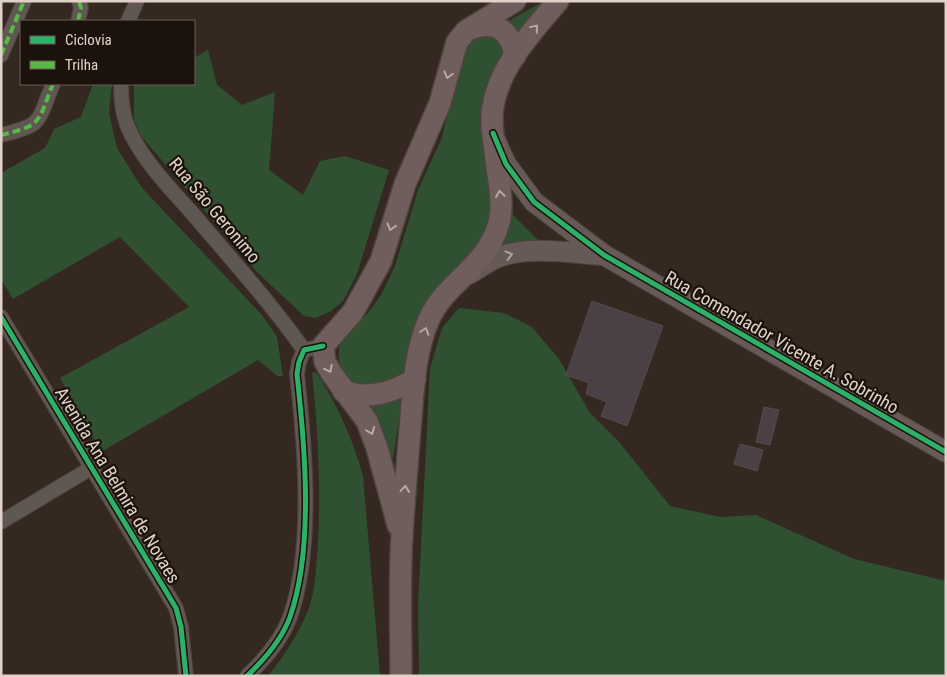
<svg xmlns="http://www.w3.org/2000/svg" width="947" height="677" font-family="'Roboto Condensed',sans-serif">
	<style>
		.green { fill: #2f5132 }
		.building { fill: #4b4045; stroke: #544c4d }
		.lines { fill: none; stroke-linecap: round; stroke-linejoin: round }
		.street-casing { stroke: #4e433d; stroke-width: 16 }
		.secondary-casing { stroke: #4e433d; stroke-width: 22 }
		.primary-casing { stroke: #4e433d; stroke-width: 24 }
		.street { stroke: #5f5751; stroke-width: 14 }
		.secondary { stroke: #675a56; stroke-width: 20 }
		.primary { stroke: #6f5e5b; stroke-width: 21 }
		.quiet { stroke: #58b947; stroke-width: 4; stroke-dasharray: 8 4; stroke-linecap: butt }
		.cycleway-casing { stroke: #1b120c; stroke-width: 8 }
		.cycleway { stroke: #2db169; stroke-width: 5 }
		.oneway { stroke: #b9a9a2 }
		.oneway2 { stroke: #b0a29b }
		.labels { text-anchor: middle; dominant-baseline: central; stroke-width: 4.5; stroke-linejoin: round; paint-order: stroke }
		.street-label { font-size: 18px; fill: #e1d2c9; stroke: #1b120c }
	</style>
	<rect width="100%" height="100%" fill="#342820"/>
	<g class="green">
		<polygon points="544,1 516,38 503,24"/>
		<polygon points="478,34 497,35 506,51 489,229 401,375 378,388 352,383 343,374 339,360 339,347 344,336 368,313 381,295 395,266 418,190 441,140 465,47"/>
		<polygon points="208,50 217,85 242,105 275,92 269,170 303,195 320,161 345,156 389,170 357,274 343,301 331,311 316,318 304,316 257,272 141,136 134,120 134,84 194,84 194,58"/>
		<polygon points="93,84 112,84 109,113 117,148 142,188 262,315 277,337 283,376 277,376 258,360 101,452 60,378 189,307 120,237 13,299 1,279 1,173 45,148 54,129 81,117"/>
		<polygon points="510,212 539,241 498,249 505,238"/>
		<polygon points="459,308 504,313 532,327 559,359 590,413 620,443 670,506 720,517 756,515 854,559 946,581 946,676 419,676 418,605 430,368 442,328"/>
		<path d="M316 372C337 404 353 439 363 476L380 676H268C285 655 299 633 309 608 316 588 316 564 318 544 321 486 318 431 312 373Z"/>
		<polygon points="403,392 393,459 386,443 358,402"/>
	</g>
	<g class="building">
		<polygon points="592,301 663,326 627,426 601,416 607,402 586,394 589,383 566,375"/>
		<polygon points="764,407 779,410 770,445 756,442"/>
		<polygon points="740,444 763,450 757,471 734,464"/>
	</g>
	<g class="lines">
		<defs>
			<g id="street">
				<polyline points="78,21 81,8 79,1"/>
				<polyline points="128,21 137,1"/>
				<polyline points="1,55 24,1"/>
				<path d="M121 84C121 98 122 112 127 125 140 158 170 188 193 214 231 259 270 302 304 350"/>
				<path d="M1 135C44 125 37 122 53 84"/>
				<polyline points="1,317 176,608 181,627 186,676"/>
				<polyline points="1,522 91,468"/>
				<path d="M247 676C264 660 282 639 290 617 314 548 305 447 297 374L299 362 304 350 323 346"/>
			</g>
			<g id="secondary">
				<polyline points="496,142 506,164 534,202 604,255 946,452"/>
				<path d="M469 274C478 269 487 262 496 258 529 245 570 253 604 255"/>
			</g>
			<g id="primary">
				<path d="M473 28C498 20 511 32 515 56"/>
				<path d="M343 391C369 400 391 393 415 379"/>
				<polyline points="398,525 377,448 367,421 332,374 325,362 323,346 353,312 381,261 405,184 440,103 457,42 466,31 515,1"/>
				<path d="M401 676C401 629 399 582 402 536 404 501 407 466 410 430 413 394 414 353 429 319 445 283 486 267 498 226 505 205 498 180 496 159 494 142 490 123 493 106 500 65 532 32 558 1"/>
			</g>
		</defs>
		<use href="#street" class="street-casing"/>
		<use href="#secondary" class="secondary-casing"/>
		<use href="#primary" class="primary-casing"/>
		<use href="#street" class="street"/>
		<use href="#secondary" class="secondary"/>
		<use href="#primary" class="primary"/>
		<g class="quiet">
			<polyline points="78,21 81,8 79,1"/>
			<polyline points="1,55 24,1"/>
			<path d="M1 135C44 125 37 122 53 84"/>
		</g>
		<defs>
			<g id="cycleway">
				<polyline points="493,133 506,164 534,202 604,255 946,452"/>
				<polyline points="1,317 176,608 181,627 186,676"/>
				<path d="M247 676C264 660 282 639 290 617 314 548 305 447 297 374L299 362 304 350 323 346"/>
			</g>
		</defs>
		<use href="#cycleway" class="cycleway-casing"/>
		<use href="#cycleway" class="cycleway"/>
	</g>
	<defs><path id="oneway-chevron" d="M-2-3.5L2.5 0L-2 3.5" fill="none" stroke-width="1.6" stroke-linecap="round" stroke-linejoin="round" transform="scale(1.25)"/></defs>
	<g class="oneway">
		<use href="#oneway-chevron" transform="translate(535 28) rotate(-50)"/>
		<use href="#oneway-chevron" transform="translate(448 75) rotate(105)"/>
		<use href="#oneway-chevron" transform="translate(500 194) rotate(-98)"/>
		<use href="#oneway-chevron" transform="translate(391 227) rotate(107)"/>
		<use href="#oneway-chevron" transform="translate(425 331) rotate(-72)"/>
		<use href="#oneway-chevron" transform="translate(329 369) rotate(63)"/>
		<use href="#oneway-chevron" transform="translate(371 431) rotate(69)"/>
		<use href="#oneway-chevron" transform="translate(405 489) rotate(-85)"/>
	</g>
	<use class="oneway2" href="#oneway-chevron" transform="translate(509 255) rotate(-14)"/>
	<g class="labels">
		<g class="street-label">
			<text transform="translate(215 210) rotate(50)">Rua São Geronimo</text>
			<text transform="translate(782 342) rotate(30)">Rua Comendador Vicente A. Sobrinho</text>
			<text transform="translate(118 485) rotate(59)">Avenida Ana Belmira de Novaes</text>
		</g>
	</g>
	<rect width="947" height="677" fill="none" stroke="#e1d2c9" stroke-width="5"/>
	<rect x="20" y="20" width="175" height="65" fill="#1b120c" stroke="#6a5f58"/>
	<rect x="30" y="36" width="25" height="8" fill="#2db169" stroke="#6a5f58"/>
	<text x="65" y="45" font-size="15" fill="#e1d2c9">Ciclovia</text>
	<rect x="30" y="61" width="25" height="8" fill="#58b947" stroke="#6a5f58"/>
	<text x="65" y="70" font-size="15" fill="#e1d2c9">Trilha</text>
</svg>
